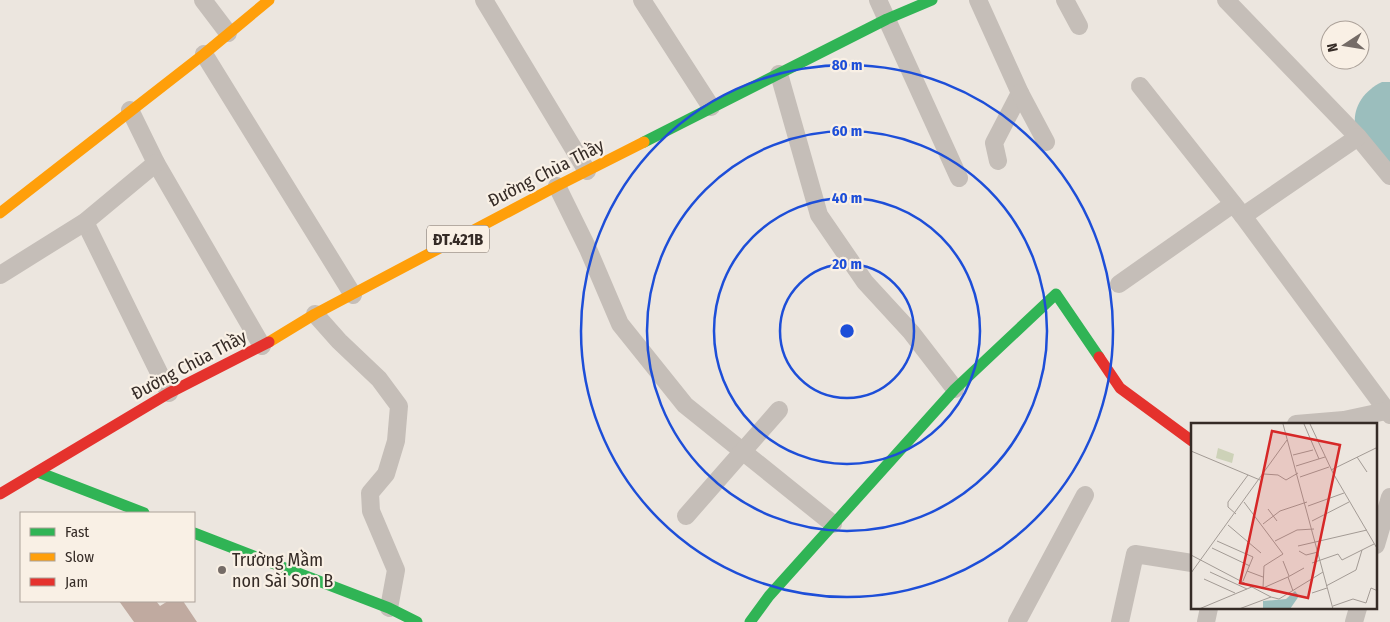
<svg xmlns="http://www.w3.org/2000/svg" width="1390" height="622" font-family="'Fira Sans Condensed',sans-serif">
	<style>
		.water { fill: #9bbebd }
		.building { fill: #c0aaa0 }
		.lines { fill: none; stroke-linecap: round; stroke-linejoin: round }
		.street { stroke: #c5beb8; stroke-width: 18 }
		.fast { stroke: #30b455; stroke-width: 11 }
		.slow { stroke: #ff9f0a; stroke-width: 11 }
		.jam { stroke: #e5322d; stroke-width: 11 }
		.ring { fill: none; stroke: #1d4ed8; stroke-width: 2.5 }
		.poi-dot { fill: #756c67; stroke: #f9f0e5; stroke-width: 2 }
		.labels { text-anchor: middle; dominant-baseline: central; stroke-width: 4.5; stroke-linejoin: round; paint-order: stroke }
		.shield { fill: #f9f0e5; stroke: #70665f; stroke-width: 1 }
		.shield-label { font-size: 16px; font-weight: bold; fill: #352b26 }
		.street-label { font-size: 18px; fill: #352b26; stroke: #f9f0e5 }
		.poi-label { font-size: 18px; fill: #352b26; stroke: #f9f0e5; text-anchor: start }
		.inset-road { fill: none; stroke: #a39b95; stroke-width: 1 }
		.view { fill: #d62828; fill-opacity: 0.15; stroke: #d62828; stroke-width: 2.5 }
		.inset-edge { fill: none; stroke: #352b26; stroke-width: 2.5 }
		.centre { fill: #1d4ed8; stroke: #f9f0e5; stroke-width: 2.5 }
		.ring-label { font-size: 15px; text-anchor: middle; font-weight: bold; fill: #1d4ed8; stroke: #f9f0e5; stroke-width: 4.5; stroke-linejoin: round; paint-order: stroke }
	</style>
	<rect width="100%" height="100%" fill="#ece6df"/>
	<path class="water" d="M1382 82H1390V169L1355 124C1353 106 1365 90 1382 82Z"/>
	<polygon class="building" points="119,601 156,601 160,606 168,601 183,601 197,622 134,622"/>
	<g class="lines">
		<g class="street">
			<polyline points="203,0 228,33"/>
			<polyline points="484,0 587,171"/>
			<polyline points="642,0 711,107"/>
			<polyline points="878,0 959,178"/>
			<polyline points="978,0 1020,93 994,143 998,161"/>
			<polyline points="1065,0 1079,26"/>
			<polyline points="1226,0 1358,137 1390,176"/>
			<polyline points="204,54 353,295"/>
			<polyline points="779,74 819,215 865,282 911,332 955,389"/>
			<polyline points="1140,86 1243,216"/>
			<polyline points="1020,93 1046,142"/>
			<polyline points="130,110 156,163 262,346"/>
			<polyline points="1358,137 1243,216 1390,415"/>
			<polyline points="557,186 588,249 620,324 685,405 833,524"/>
			<polyline points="85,222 169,393"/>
			<polyline points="0,275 85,222 156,163"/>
			<polyline points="1119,284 1233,204"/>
			<polyline points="315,314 339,341 379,379 399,406 396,441 386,474 370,493 371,511 396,570 389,608"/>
			<polyline points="1296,424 1344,420 1386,411"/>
			<polyline points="686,516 779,410"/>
			<polyline points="1376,545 1390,497"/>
			<polyline points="1017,622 1085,495"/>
			<polyline points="1120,622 1135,554 1192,563"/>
			<polyline points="1206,622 1209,608"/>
			<polyline points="1354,622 1358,608"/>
		</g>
		<g class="fast">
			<polyline points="644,142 887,19 932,0"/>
			<polyline points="38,472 144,513"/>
			<polyline points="194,533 389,608 417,622"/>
			<polyline points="750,622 769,596 955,389 1056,294 1099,357"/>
		</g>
		<g class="slow">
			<polyline points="0,213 204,54 269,0"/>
			<polyline points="269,342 315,314 557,186 644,142"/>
		</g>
		<g class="jam">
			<polyline points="1099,357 1120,388 1192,441"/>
			<polyline points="0,494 169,393 269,342"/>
		</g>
	</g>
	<g class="ring">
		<circle cx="847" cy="331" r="67"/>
		<circle cx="847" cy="331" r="133"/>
		<circle cx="847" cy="331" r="200"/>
		<circle cx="847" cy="331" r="266"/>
	</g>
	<circle class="poi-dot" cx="222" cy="570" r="5"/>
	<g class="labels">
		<rect class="shield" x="427" y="225.5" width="62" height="27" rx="4"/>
		<g class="shield-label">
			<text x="458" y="239">ĐT.421B</text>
		</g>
		<g class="street-label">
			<text transform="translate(546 173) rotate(-27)">Đường Chùa Thầy</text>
			<text transform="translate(189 365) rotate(-28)">Đường Chùa Thầy</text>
		</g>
		<g class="poi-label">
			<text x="232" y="560">Trường Mầm<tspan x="232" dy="21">non Sài Sơn B</tspan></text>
		</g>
	</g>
	<g transform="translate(1191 423)">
		<rect width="186" height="186" fill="#ece6df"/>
		<path d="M27 25 43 31 41 40 25 35Z" fill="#cdd2b8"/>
		<path d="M104 168 108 173 99 186H72V178L95 176Z" fill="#9bbebd"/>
		<path class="inset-road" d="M92 1 142 186M113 1 128 36M119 1 142 50 187 127M0 28 69 57M102 32 122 27M166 34 176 49M105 43 134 34M140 47 187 24M73 51 87 52 95 57 107 50M109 54 138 44M53 79 92 131 73 143 72 165M117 83 153 70M77 86 86 98M45 91 37 84V79L57 52M121 98 158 79M72 101 89 88 116 79M37 102 70 130M26 118 62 134 52 158M84 118 106 107 123 106M107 123 176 107M21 125 59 143M108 128 115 132 127 129M0 132 80 174M92 138 98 153M121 140 147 131 151 137 171 127M56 148 72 154M19 149 56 166M0 150 96 17M97 154 113 145M13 156 44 170M135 163 165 147 171 127 183 121M72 165 97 154 102 168M121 170 136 165M142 183 162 176 175 180 180 165 187 168M8 186 63 163M48 186 80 174 88 176 132 149"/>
		<path class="view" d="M81 8 149 22 117 175 49 160Z"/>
		<rect width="186" height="186" class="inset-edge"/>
	</g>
	<circle cx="847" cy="331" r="8" class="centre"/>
	<g class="ring-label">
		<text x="847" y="70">80 m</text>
		<text x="847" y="136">60 m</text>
		<text x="847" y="203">40 m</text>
		<text x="847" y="269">20 m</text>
	</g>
	<rect x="20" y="512" width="175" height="90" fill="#f9f0e5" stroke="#aba199"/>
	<rect x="30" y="528" width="25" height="8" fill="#30b455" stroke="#aba199"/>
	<text x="65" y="537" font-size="15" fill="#352b26">Fast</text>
	<rect x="30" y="553" width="25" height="8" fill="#ff9f0a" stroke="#aba199"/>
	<text x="65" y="562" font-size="15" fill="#352b26">Slow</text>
	<rect x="30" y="578" width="25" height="8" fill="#e5322d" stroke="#aba199"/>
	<text x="65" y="587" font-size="15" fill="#352b26">Jam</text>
	<g transform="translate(1345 45) rotate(258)"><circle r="24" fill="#f9f0e5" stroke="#aba199"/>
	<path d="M0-4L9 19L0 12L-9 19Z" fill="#756c67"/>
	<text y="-8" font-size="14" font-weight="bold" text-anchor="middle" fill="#352b26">N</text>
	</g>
</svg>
